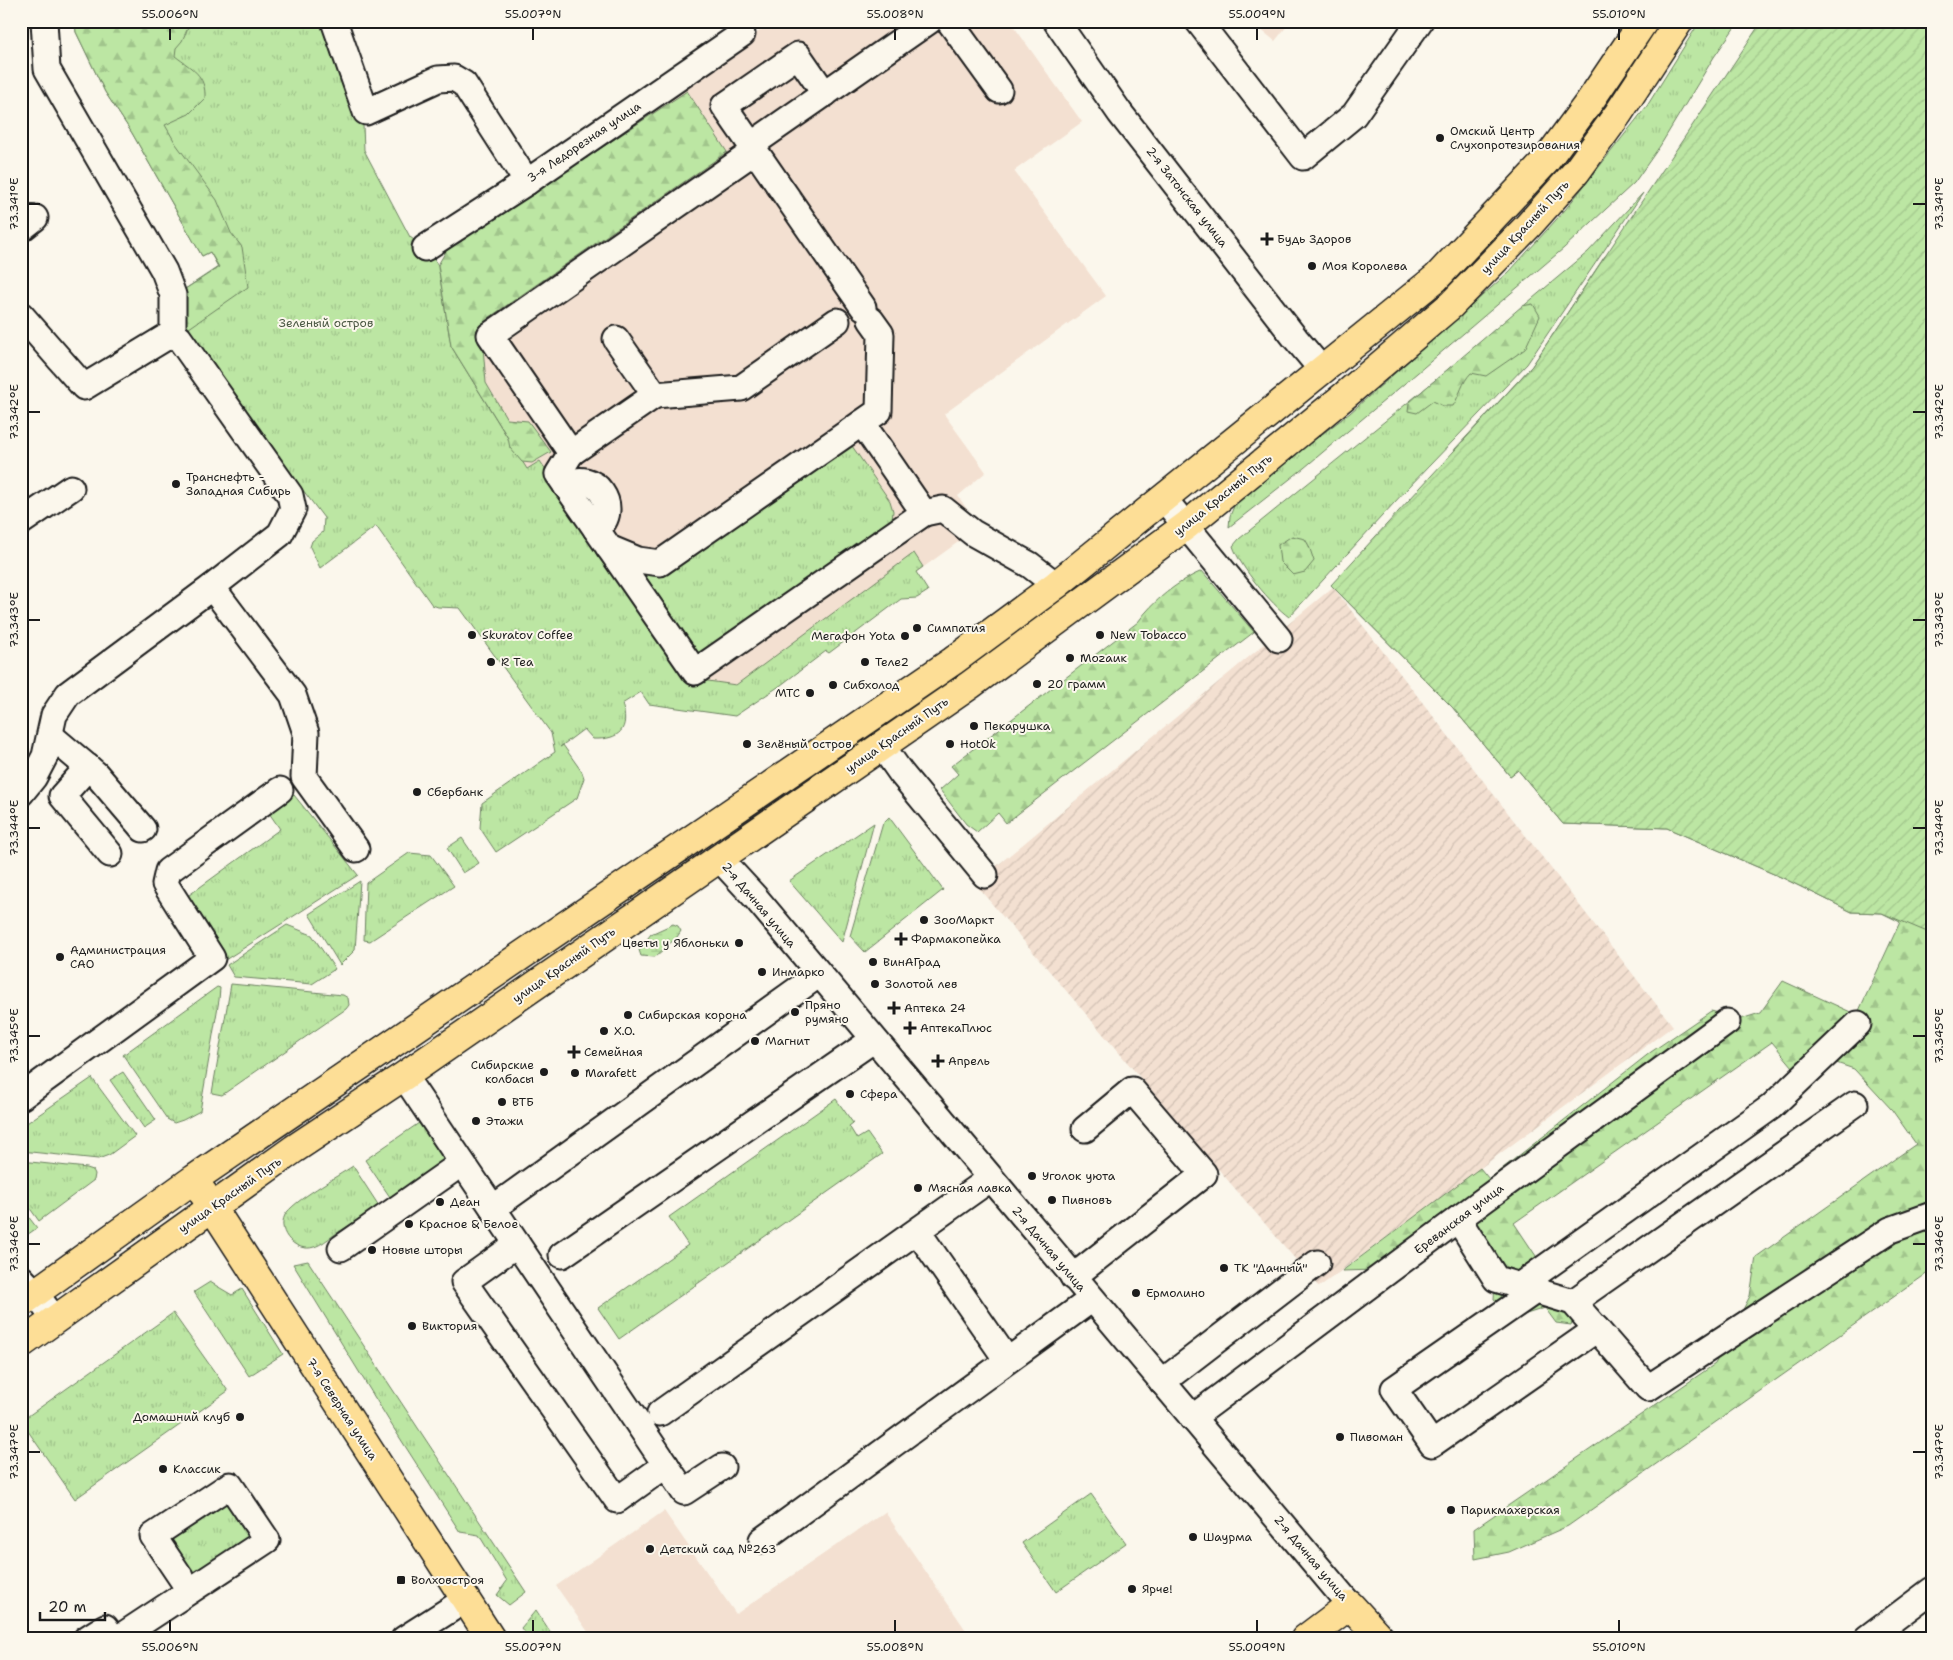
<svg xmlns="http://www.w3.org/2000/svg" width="1953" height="1660" font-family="'Shantell Sans',sans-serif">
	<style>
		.built { fill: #f3e0d1 }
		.industrial { fill: url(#industrial-furrows) }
		.grass { fill: url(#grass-tufts); stroke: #6c8160 }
		.forest { fill: url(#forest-firs); stroke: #6c8160 }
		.wetland { fill: url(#wetland-marsh); stroke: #6c8160 }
		.garden { fill: url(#garden-furrows); stroke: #6c8160 }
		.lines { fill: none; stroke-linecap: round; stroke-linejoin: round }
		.minor-casing { stroke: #1c1c1c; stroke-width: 29 }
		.major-casing { stroke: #1c1c1c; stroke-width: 31 }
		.minor { stroke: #fbf7ec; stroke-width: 25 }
		.major { stroke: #fdde96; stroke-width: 28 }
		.ticks { fill: none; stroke: #1c1c1c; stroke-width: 2 }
		.poi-dot { fill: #1c1c1c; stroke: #fbf7ec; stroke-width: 2 }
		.labels { text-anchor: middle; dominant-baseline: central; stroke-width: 4; stroke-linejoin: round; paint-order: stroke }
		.poi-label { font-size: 12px; fill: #1c1c1c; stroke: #fbf7ec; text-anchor: start }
		.street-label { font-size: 12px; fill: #1c1c1c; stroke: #fbf7ec }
		.park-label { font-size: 12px; fill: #4c5944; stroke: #fbf7ec }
		.neatline { fill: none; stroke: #1c1c1c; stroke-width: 2 }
		.ticks-label { font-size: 12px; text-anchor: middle; fill: #1c1c1c }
	</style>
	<defs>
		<pattern id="industrial-furrows" width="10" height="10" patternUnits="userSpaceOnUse" patternTransform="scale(1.25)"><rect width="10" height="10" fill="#f3e0d1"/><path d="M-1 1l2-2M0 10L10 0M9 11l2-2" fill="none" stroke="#d0c0b3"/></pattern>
		<pattern id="grass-tufts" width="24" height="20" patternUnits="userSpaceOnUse" patternTransform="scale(1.25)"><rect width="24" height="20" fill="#bce6a3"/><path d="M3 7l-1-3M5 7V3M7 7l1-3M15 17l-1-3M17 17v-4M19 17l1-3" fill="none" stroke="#a1c58c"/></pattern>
		<pattern id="forest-firs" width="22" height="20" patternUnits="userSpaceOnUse" patternTransform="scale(1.25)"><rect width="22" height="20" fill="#bce6a3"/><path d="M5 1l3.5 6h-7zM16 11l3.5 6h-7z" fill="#a1c58c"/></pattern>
		<pattern id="wetland-marsh" width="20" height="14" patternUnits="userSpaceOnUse" patternTransform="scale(1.25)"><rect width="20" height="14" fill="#bce6a3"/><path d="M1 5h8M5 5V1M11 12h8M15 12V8" fill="none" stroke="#a1c58c"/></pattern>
		<pattern id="garden-furrows" width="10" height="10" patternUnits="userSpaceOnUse" patternTransform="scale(1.25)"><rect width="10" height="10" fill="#bce6a3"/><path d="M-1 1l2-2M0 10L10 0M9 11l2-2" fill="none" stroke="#a1c58c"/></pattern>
	</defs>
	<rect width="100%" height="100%" fill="#fbf7ec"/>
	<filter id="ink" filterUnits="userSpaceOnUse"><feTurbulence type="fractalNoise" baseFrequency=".02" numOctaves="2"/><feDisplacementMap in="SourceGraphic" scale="10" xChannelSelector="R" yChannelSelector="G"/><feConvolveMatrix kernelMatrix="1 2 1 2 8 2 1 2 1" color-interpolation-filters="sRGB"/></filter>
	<g filter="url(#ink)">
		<g class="built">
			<polygon points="774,21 805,21 811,29 823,21 1010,21 1082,122 1014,171 1106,296 944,414 986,472 958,496 979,527 740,700 676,692 540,461 527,469 451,346 438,265 446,251"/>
			<polygon points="1250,21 1291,21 1275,41"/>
			<polygon points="664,1511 736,1614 885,1512 972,1639 593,1639 556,1586"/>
		</g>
		<polygon class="industrial" points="1333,587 1673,1026 1319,1287 975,884"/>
		<g class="grass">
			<path d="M75 21H328L363 125 364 150 410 237 425 248 438 265 451 346 527 469 540 461 612 569 687 678 736 685 914 553 923 567 916 572 928 591 917 598 901 599 829 653 826 651 781 685 735 716 649 704 641 692 622 704C630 729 620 740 593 739L584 729 560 747 563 745 582 772 584 778 577 798 496 852 480 828 482 803 555 752 551 733 460 608 438 607 432 605 376 526 320 568 310 547 312 541 323 532 324 518 187 336 176 295 218 267 210 252 202 256 132 133 105 92 76 32Z"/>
			<polygon points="1700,21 1739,21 1714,57 1660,146 1634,183 1564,248 1417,373 1304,468 1229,527 1230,516 1234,506 1257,483 1350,413 1509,272 1565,210 1647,106"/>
			<path d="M1643 193 1527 364 1406 490 1289 617C1271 604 1240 567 1233 546L1239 539 1421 392 1588 252Z"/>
			<polygon points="852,446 890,501 893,511 892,520 696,660 629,562 668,568 686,561"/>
			<polygon points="294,795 358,875 225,960 185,898 280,829 269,813"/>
			<polygon points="889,817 943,890 865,952 850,936 883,823"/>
			<polygon points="874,823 842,942 789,881"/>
			<polygon points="462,838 479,863 463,873 447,848"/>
			<polygon points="409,853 431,855 454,886 370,941 364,940 366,883"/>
			<polygon points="360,881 355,950 340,965 309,914"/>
			<polygon points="287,925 312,935 335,969 312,984 234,977 227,965"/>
			<polygon points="231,984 343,995 348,998 349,1005 346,1009 222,1095 212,1093"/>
			<polygon points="217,987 220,988 219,1000 200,1111 183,1120 174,1123 167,1119 123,1055"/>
			<polygon points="123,1072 156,1120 144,1128 110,1080"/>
			<polygon points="92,1078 135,1136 109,1155 98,1159 21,1151 21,1127"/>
			<polygon points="836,1099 853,1123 849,1126 857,1139 867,1133 882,1154 619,1339 598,1308 688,1245 669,1217"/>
			<polygon points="419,1123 444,1160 390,1197 365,1160"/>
			<polygon points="21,1161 87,1168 93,1170 95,1174 94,1180 39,1221 21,1196"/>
			<path d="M353 1166 379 1206C364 1216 349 1225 334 1235 328 1239 321 1245 314 1247 297 1253 276 1233 285 1215 293 1201 338 1176 353 1166Z"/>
			<polygon points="21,1207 37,1228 21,1239"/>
			<polygon points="308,1261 526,1592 509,1605 497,1595 507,1581 479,1535 460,1532 391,1424 293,1264"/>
			<polygon points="210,1282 232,1295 242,1289 283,1354 249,1376 194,1292"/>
			<polygon points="173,1313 228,1391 75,1499 21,1421"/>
			<polygon points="229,1492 258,1535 190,1581 161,1538"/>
			<polygon points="1091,1494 1126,1543 1056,1592 1022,1543"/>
			<polygon points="536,1610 555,1639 529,1639 521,1628"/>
		</g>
		<g class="forest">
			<path d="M75 21H191L182 41 176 48 175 56C192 69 206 75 205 98L189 114 165 125 176 144 217 200 231 233 242 247 248 287 182 333 176 295 219 267 210 252 202 256 132 133 105 92 76 32Z"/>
			<polygon points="1762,21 1932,308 1932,1270 1568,1526 1509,1552 1475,1559 1474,1529 1715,1364 1750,1296 1756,1257 1916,1144 1892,1110 1854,1069 1807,1053 1798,1073 1772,1042 1514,1223 1536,1256 1546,1276 1568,1296 1576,1309 1571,1325 1556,1323 1545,1308 1517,1317 1494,1299 1496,1266 1476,1227 1376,1270 1342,1271 1480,1168 1489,1179 1651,1052 1711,1011 1741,1019 1760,1013 1783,981 1857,1015 1900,922 1882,913 1852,912 1783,878 1667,828 1563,824 1518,770 1510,776 1453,708 1331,585 1417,563 1455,449 1532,366 1605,256 1629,259"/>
			<polygon points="687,91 727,152 490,317 482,335 486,383 507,419 528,421 551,452 532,463 522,462 510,448 508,438 451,346 438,265 446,251"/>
			<path d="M1533 304 1540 316 1525 349 1486 376 1471 373C1462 382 1460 395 1453 406H1443L1433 401 1417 413 1408 411 1409 403 1421 392 1522 306Z"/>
			<polygon points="1292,536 1305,539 1309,546 1314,561 1305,572 1293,575 1280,562 1278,545"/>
			<path d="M1202 571 1254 632 1006 823 998 813 977 832 966 824 940 790 958 774 951 766 1138 622C1153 601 1178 581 1202 571Z"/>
		</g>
		<polygon class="wetland" points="673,924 678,926 681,931 677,937 655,957 641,956 639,950 651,934"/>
		<polygon class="garden" points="1762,21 1932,21 1932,934 1882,913 1852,912 1783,878 1667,828 1563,824 1518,770 1510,776 1453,708 1331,585 1532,366"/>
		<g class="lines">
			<defs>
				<g id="minor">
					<polyline points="44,21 47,69 164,271 173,295 173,333"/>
					<polyline points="334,21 366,112 438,79 454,78 464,84 527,182"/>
					<polyline points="949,21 999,90"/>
					<polyline points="1056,21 1120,113 1296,339 1322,370"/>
					<polyline points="1198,21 1303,157 1354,115 1420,21"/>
					<polyline points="751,145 724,106 798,55 825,94"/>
					<polyline points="21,229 35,218"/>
					<polyline points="425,248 527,182 742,34"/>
					<polyline points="863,307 751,145 929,21"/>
					<polyline points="21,315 84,387 173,333 179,338 290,495 293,509 280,534 212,587 68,694 54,715 45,756 34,777 21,793"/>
					<polyline points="616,339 655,395 571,453 490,335 755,151"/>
					<polyline points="655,395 741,388 837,321"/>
					<polyline points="571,453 558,474 695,672 924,513 862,423"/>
					<path d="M566 486C593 465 624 510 596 529"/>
					<polyline points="1164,499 1279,639"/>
					<polyline points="924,513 943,509 973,533 1030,565 1056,585"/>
					<polyline points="21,522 71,488"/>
					<polyline points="609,548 638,560 660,563 879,411 881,334 871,320"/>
					<polyline points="212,587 293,695 306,733 304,777 356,849"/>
					<polyline points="51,736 96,774 143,829"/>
					<polyline points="882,746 901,773 985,875"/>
					<polyline points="88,767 62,796 110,854"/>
					<polyline points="719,858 755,897 1350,1605"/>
					<polyline points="404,1076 684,1492 722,1467"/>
					<polyline points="21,1097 212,958 165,884 168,871 280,790"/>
					<polyline points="493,1208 818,975"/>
					<polyline points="1458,1219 1496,1279 1573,1302 1648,1388 1890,1230 1932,1215"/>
					<polyline points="918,1232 1007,1360"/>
					<polyline points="517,1244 464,1282 617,1500 666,1465"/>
					<polyline points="341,1248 462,1163"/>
					<polyline points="562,1255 873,1040"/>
					<polyline points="1073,1277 1204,1174 1132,1090 1085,1129"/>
					<polyline points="21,1278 35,1293 55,1320"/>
					<polyline points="1519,1286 1771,1107 1858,1024"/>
					<polyline points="1535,1291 1394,1389 1432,1444 1597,1329"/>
					<polyline points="1573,1302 1855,1104"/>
					<polyline points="1162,1382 1317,1263"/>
					<polyline points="660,1413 990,1179"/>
					<polyline points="1192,1418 1458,1219 1727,1022"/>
					<polyline points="762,1540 1092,1299"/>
					<polyline points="86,1639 105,1627 114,1639"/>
					<polyline points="117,1639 267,1540 230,1485 153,1536 190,1591"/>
					<polyline points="404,1639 465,1600"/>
					<polyline points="1867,1639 1932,1590"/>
				</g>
				<g id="major">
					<polyline points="203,1193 491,1639"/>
					<polyline points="21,1303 194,1179 953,661 1056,585 1436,278 1545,162 1590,101 1644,21"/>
					<polyline points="21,1344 294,1149 404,1076 970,685 1187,525 1343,397 1451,305 1528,226 1576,172 1618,114 1679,21"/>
					<polyline points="1305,1639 1350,1605 1381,1639"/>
				</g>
			</defs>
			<use href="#minor" class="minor-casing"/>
			<use href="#major" class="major-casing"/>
			<use href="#minor" class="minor"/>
			<use href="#major" class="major"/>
		</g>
	</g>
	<path class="ticks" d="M170 28V40M533 28V40M895 28V40M1257 28V40M1619 28V40M28 204H40M1913 204H1926M28 412H40M1913 412H1926M28 620H40M1913 620H1926M28 828H40M1913 828H1926M28 1036H40M1913 1036H1926M28 1244H40M1913 1244H1926M28 1452H40M1913 1452H1926M170 1620V1632M533 1620V1632M895 1620V1632M1257 1620V1632M1619 1620V1632"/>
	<g class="poi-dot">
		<circle cx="1440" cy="138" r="5"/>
		<path d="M1264.5 231.5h5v5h5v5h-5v5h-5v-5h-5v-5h5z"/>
		<circle cx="1312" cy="266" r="5"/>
		<circle cx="176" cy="484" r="5"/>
		<circle cx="917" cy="628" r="5"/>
		<circle cx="472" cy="635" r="5"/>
		<circle cx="1100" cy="635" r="5"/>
		<circle cx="905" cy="636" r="5"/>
		<circle cx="1070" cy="658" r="5"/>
		<circle cx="491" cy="662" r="5"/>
		<circle cx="865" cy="662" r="5"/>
		<circle cx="1037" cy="684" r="5"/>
		<circle cx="833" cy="685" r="5"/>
		<circle cx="810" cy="693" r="5"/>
		<circle cx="974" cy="726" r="5"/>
		<circle cx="747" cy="744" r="5"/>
		<circle cx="950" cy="744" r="5"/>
		<circle cx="417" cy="792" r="5"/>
		<circle cx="924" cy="920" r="5"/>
		<path d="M898.5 931.5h5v5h5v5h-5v5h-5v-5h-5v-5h5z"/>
		<circle cx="739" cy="943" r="5"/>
		<circle cx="60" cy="957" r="5"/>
		<circle cx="873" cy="962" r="5"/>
		<circle cx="762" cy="972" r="5"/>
		<circle cx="875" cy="984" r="5"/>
		<path d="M891.5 1000.5h5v5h5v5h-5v5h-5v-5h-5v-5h5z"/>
		<circle cx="795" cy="1012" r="5"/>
		<circle cx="628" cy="1015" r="5"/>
		<path d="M907.5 1020.5h5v5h5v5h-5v5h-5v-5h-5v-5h5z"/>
		<circle cx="604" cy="1031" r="5"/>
		<circle cx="755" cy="1041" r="5"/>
		<path d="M571.5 1044.5h5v5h5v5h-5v5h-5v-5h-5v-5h5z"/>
		<path d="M935.5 1053.5h5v5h5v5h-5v5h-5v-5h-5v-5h5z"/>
		<circle cx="544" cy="1072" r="5"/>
		<circle cx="575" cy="1073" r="5"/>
		<circle cx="850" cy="1094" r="5"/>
		<circle cx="502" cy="1102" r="5"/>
		<circle cx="476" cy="1121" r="5"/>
		<circle cx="1032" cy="1176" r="5"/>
		<circle cx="918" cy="1188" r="5"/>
		<circle cx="1052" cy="1200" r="5"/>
		<circle cx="440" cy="1202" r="5"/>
		<circle cx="409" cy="1224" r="5"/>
		<circle cx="372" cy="1250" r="5"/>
		<circle cx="1224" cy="1268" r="5"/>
		<circle cx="1136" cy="1293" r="5"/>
		<circle cx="412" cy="1326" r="5"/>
		<circle cx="240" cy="1417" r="5"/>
		<circle cx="1340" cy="1437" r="5"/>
		<circle cx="163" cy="1469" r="5"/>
		<circle cx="1451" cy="1510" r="5"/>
		<circle cx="1193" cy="1537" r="5"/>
		<circle cx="650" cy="1549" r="5"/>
		<rect x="396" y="1575" width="10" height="10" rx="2.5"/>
		<circle cx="1132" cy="1589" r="5"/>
	</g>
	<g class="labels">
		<g class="poi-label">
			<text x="1450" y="131">Омский Центр<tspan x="1450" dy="14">Слухопротезирования</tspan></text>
			<text x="1277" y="239">Будь Здоров</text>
			<text x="1322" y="266">Моя Королева</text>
			<text x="186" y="477">Транснефть -<tspan x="186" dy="14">Западная Сибирь</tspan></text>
			<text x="927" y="628">Симпатия</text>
			<text x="482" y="635">Skuratov Coffee</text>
			<text x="1110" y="635">New Tobacco</text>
			<text x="895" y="636" text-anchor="end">Мегафон Yota</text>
			<text x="1080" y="658">Mozaик</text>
			<text x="501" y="662">R Tea</text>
			<text x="875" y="662">Теле2</text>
			<text x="1047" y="684">20 грамм</text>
			<text x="843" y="685">Сибхолод</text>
			<text x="800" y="693" text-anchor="end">МТС</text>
			<text x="984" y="726">Пекарушка</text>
			<text x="757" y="744">Зелёный остров</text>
			<text x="960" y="744">HotOk</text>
			<text x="427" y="792">Сбербанк</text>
			<text x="934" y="920">ЗооМаркт</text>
			<text x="911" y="939">Фармакопейка</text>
			<text x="729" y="943" text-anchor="end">Цветы у Яблоньки</text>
			<text x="70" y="950">Администрация<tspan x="70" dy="14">САО</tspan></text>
			<text x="883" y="962">ВинАГрад</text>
			<text x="772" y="972">Инмарко</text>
			<text x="885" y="984">Золотой лев</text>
			<text x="805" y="1005">Пряно<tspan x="805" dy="14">румяно</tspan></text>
			<text x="904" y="1008">Аптека 24</text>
			<text x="638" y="1015">Сибирская корона</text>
			<text x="920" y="1028">АптекаПлюс</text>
			<text x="614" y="1031">X.O.</text>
			<text x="765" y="1041">Магнит</text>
			<text x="584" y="1052">Семейная</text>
			<text x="948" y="1061">Апрель</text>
			<text x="534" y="1065" text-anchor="end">Сибирские<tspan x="534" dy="14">колбасы</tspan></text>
			<text x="585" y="1073">Marafett</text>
			<text x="860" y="1094">Сфера</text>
			<text x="512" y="1102">ВТБ</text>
			<text x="486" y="1121">Этажи</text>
			<text x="1042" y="1176">Уголок уюта</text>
			<text x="928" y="1188">Мясная лавка</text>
			<text x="1062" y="1200">Пивновъ</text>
			<text x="450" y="1202">Деан</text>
			<text x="419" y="1224">Красное &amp; Белое</text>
			<text x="382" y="1250">Новые шторы</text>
			<text x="1234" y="1268">ТК "Дачный"</text>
			<text x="1146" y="1293">Ермолино</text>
			<text x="422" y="1326">Виктория</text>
			<text x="230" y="1417" text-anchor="end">Домашний клуб</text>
			<text x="1350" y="1437">Пивоман</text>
			<text x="173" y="1469">Классик</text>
			<text x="1461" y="1510">Парикмахерская</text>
			<text x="1203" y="1537">Шаурма</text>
			<text x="660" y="1549">Детский сад №263</text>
			<text x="411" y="1580">Волховстроя</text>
			<text x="1142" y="1589">Ярче!</text>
		</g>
		<g class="street-label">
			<text transform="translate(584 142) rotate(-34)">3-я Ледорезная улица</text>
			<text transform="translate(1187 197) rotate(52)">2-я Затонская улица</text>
			<text transform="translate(1525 227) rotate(-47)">улица Красный Путь</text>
			<text transform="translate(1223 495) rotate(-39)">улица Красный Путь</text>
			<text transform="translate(897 735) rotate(-35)">улица Красный Путь</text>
			<text transform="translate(759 905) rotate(50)">2-я Дачная улица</text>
			<text transform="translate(564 965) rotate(-35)">улица Красный Путь</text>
			<text transform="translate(230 1195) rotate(-35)">улица Красный Путь</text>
			<text transform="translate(1459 1219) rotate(-37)">Ереванская улица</text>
			<text transform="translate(1049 1249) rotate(50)">2-я Дачная улица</text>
			<text transform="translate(342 1409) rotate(57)">7-я Северная улица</text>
			<text transform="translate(1311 1558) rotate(50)">2-я Дачная улица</text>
		</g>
		<g class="park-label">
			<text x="326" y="323">Зеленый остров</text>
		</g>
	</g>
	<rect width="1953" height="1660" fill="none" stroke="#fbf7ec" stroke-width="55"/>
	<path d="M40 1612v8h65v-8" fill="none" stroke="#1c1c1c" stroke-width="2.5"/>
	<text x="48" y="1612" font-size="15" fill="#1c1c1c" stroke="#fbf7ec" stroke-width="4" paint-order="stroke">20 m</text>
	<rect x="28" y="28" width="1898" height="1604" class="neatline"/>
	<g class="ticks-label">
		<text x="170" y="18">55.006°N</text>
		<text x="533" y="18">55.007°N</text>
		<text x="895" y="18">55.008°N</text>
		<text x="1257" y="18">55.009°N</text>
		<text x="1619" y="18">55.010°N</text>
		<text transform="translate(1939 204) rotate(-90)" y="4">73.341°E</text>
		<text transform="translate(14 204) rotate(-90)" y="4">73.341°E</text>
		<text transform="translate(1939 412) rotate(-90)" y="4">73.342°E</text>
		<text transform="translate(14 412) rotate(-90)" y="4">73.342°E</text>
		<text transform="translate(1939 620) rotate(-90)" y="4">73.343°E</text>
		<text transform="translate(14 620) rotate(-90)" y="4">73.343°E</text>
		<text transform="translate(1939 828) rotate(-90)" y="4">73.344°E</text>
		<text transform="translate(14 828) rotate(-90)" y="4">73.344°E</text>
		<text transform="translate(1939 1036) rotate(-90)" y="4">73.345°E</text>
		<text transform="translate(14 1036) rotate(-90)" y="4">73.345°E</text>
		<text transform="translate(1939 1244) rotate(-90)" y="4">73.346°E</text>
		<text transform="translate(14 1244) rotate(-90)" y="4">73.346°E</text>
		<text transform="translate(1939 1452) rotate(-90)" y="4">73.347°E</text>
		<text transform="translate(14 1452) rotate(-90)" y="4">73.347°E</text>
		<text x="170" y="1651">55.006°N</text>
		<text x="533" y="1651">55.007°N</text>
		<text x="895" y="1651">55.008°N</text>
		<text x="1257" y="1651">55.009°N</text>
		<text x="1619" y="1651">55.010°N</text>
	</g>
</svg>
